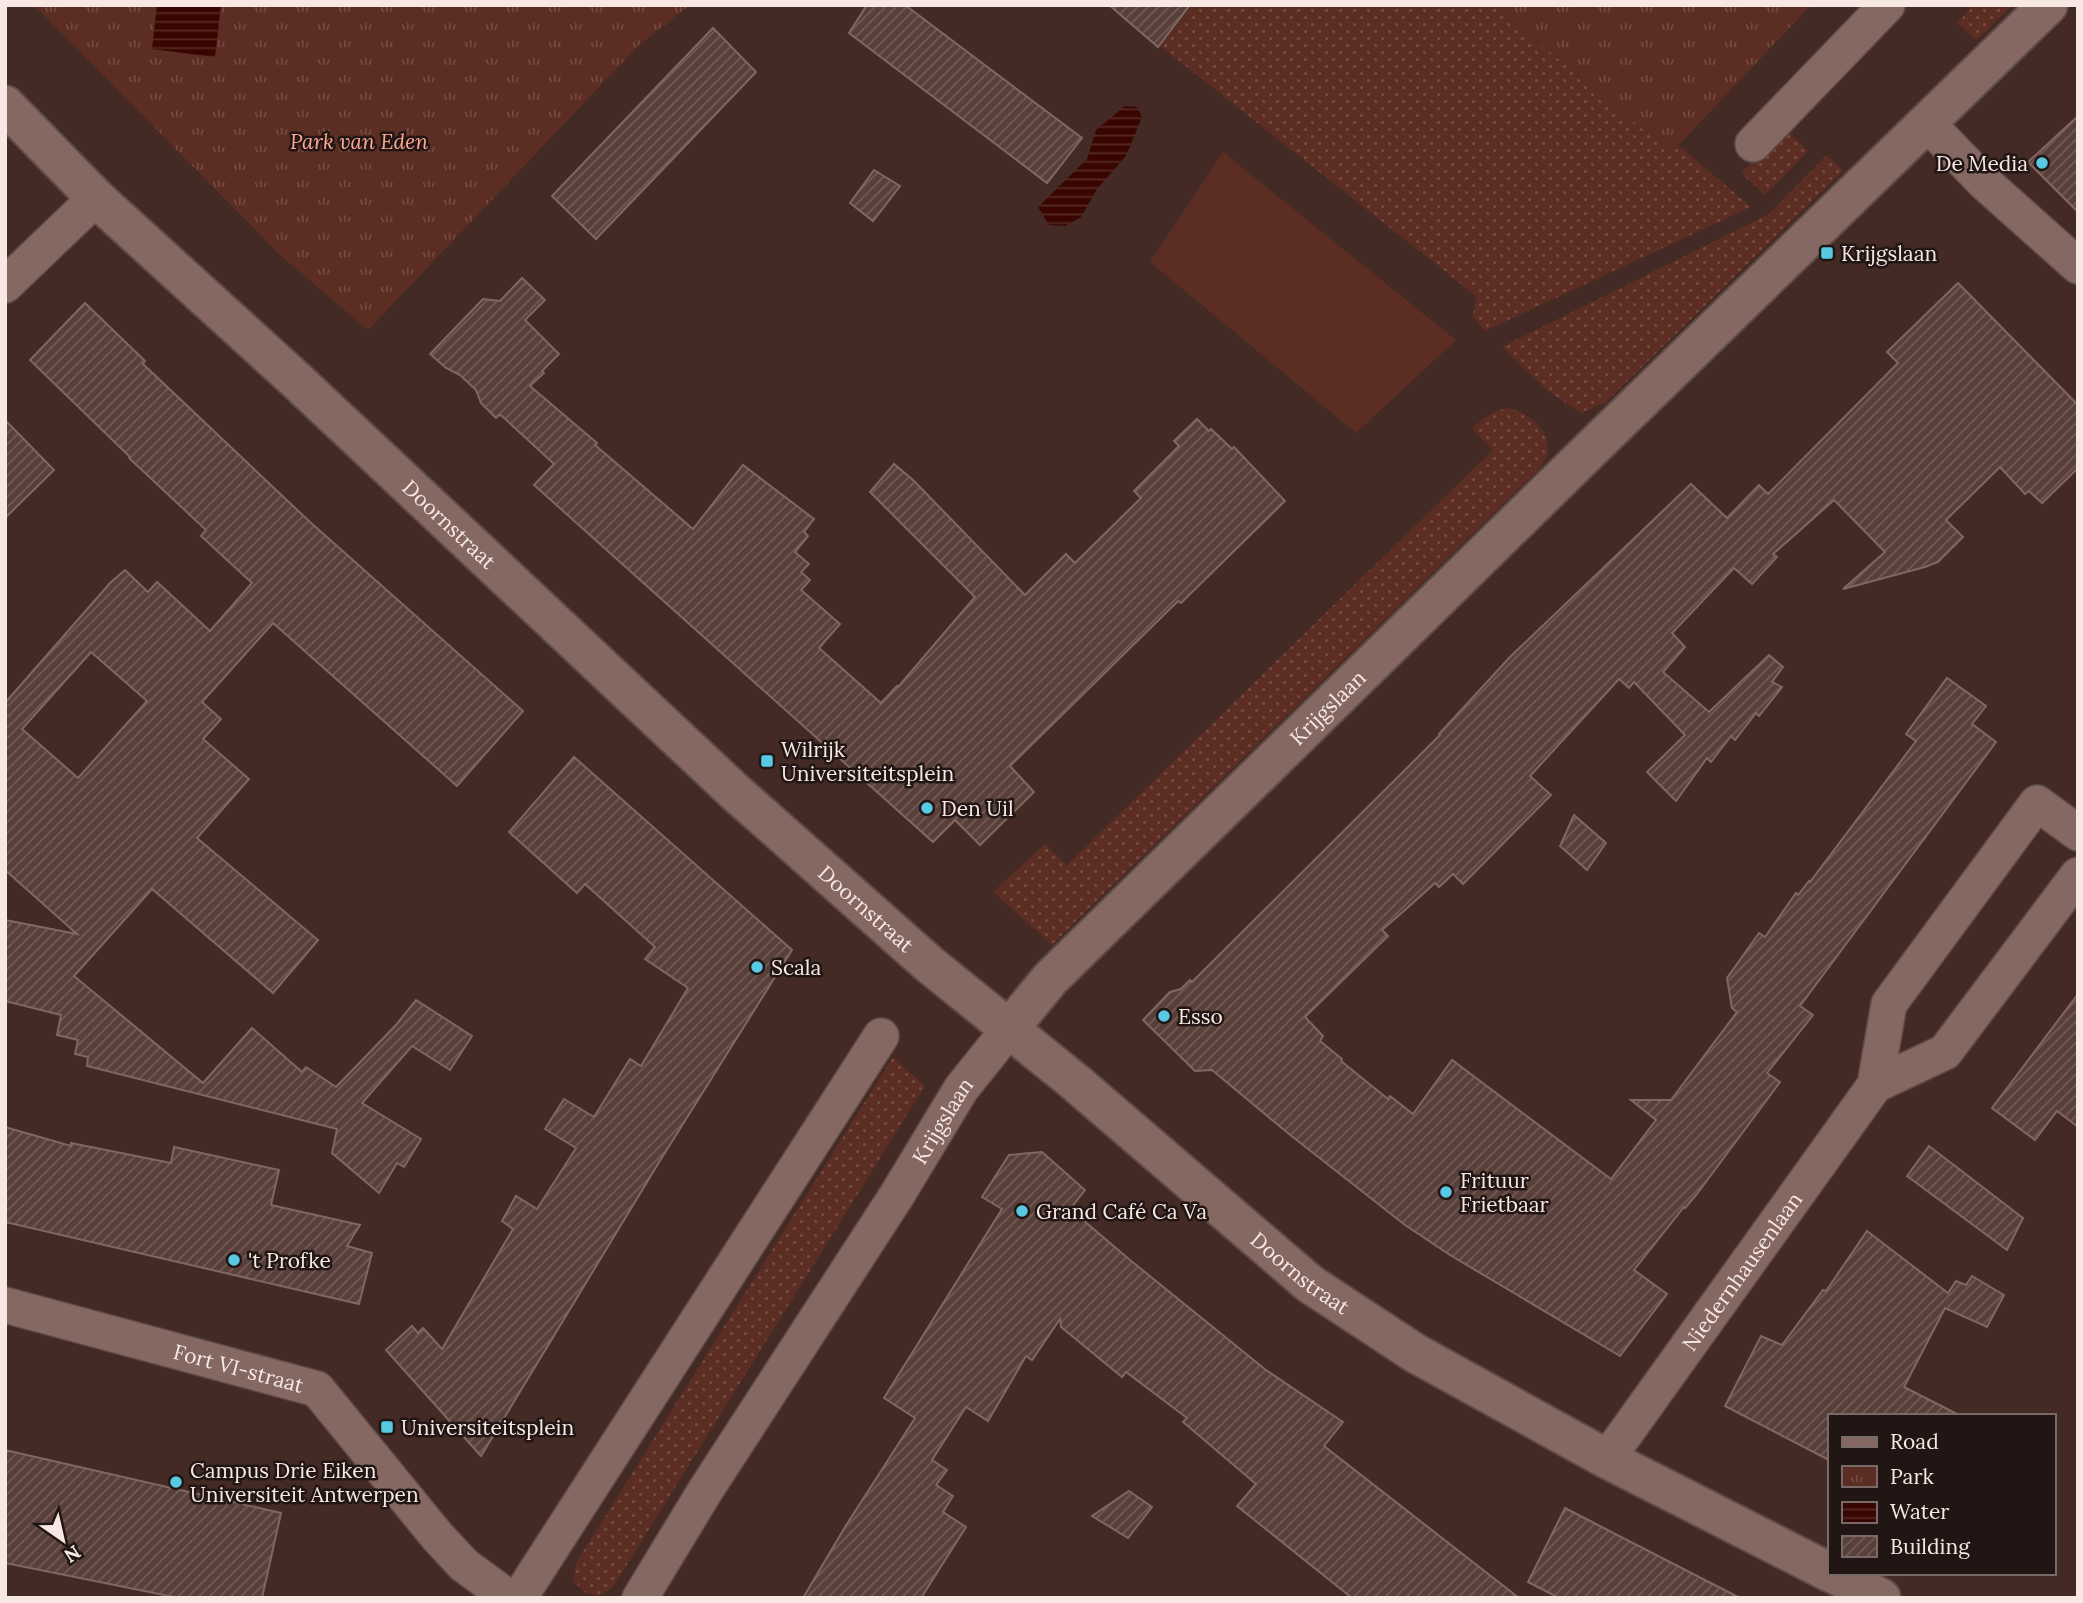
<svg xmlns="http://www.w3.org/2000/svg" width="2083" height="1603" font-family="Lora,serif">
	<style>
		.grass { fill: url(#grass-dots) }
		.park { fill: url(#park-tufts) }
		.pitch { fill: #5c2d22 }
		.water { fill: url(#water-rules) }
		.building { fill: url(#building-hatch); stroke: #826660; stroke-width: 2; fill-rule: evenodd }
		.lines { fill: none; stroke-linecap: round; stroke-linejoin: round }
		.minor-casing { stroke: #5e4a46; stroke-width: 38 }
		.tertiary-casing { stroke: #5e4a46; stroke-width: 42 }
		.minor { stroke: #856862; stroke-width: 35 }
		.tertiary { stroke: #856862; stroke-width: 38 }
		.poi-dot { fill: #58c9e3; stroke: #211614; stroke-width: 2.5 }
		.labels { text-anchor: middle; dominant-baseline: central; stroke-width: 5; stroke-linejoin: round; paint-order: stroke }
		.park-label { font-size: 21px; font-style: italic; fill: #fea894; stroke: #211614 }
		.poi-label { font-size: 21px; fill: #f8e8e4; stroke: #211614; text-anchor: start }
		.street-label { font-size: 21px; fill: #f8e8e4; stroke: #211614 }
	</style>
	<defs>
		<pattern id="grass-dots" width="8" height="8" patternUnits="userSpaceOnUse" patternTransform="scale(1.75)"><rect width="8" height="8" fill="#5c2d22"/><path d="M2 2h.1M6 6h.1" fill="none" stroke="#744b42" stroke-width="1.8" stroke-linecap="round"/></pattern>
		<pattern id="park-tufts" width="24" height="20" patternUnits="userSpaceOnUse" patternTransform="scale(1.75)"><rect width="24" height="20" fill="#5c2d22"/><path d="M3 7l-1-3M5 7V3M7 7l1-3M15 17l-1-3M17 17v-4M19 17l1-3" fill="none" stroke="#744b42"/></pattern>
		<pattern id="water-rules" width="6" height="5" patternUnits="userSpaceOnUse" patternTransform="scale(1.75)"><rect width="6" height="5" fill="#390500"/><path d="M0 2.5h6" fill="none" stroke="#562925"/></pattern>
		<pattern id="building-hatch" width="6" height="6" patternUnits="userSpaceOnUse" patternTransform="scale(1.75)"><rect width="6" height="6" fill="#593f39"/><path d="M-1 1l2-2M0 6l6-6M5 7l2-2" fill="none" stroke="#725b56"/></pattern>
	</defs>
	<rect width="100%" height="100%" fill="#432a25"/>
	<g class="grass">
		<polygon points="1193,5 1494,5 1644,130 1651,122 1751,207 1485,331 1473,317 1476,296 1160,46"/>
		<polygon points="1974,5 2012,5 1977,40 1957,23"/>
		<polygon points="1787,130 1808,151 1765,195 1741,173"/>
		<polygon points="1827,155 1843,171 1606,402 1581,413 1548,391 1502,347 1769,214"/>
		<path d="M1509 408C1528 413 1549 428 1548 451 1548 456 1543 462 1541 467L1052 945 993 892 1045 844 1067 865 1493 450 1472 429C1484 417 1492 411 1509 408Z"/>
		<polygon points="893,1057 925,1086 613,1587 599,1596 586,1593 573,1581 576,1563"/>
	</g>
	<g class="park">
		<polygon points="34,5 690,5 639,45 368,330 280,255"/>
		<polygon points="1494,5 1811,5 1671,153"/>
	</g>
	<polygon class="pitch" points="1223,152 1456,340 1356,433 1150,262"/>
	<g class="water">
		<polygon points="157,5 221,5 215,57 152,49"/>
		<polygon points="1125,106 1137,107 1142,117 1126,156 1097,189 1081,217 1065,226 1049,225 1038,207 1087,159 1096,130"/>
	</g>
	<g class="building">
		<polygon points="867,5 905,5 1082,138 1047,183 849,33"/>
		<polygon points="1109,5 1190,5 1158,47"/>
		<polygon points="713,28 756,72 596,239 552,196"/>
		<polygon points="2078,116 2078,212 2028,162"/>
		<polygon points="874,170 900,186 873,221 850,203"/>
		<polygon points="522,278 545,300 525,320 559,354 542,371 544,373 530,386 597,443 595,445 693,529 743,465 814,519 804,532 808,536 795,552 809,564 801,572 810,580 801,590 840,624 819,648 881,703 897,686 898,687 975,597 870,492 894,464 913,480 1025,595 1066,554 1075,563 1141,498 1134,491 1179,446 1174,441 1197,419 1209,431 1211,429 1232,449 1234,447 1285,501 1181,603 1178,601 1010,766 1034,792 980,845 955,820 933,842 534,485 554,464 502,416 499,415 496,418 481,403 476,390 460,375 446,368 430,354 483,299 500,301"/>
		<polygon points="1958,283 2078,405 2078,468 2042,503 2029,491 2025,494 2000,467 1946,520 1963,537 1938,562 1925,567 1843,589 1885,552 1834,500 1773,554 1777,557 1752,584 1734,568 1672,633 1685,647 1663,672 1709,712 1769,655 1783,667 1772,682 1782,687 1759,716 1756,713 1735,740 1731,736 1711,762 1707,758 1676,801 1647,772 1685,735 1634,682 1629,688 1619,679 1530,776 1551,795 1463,884 1453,874 1439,887 1435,883 1405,910 1382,930 1388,936 1305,1017 1323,1036 1320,1041 1342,1059 1341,1061 1388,1099 1390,1096 1413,1114 1452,1060 1611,1179 1656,1120 1631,1100 1671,1100 1737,1012 1732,1008 1727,978 1759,933 1765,937 1796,893 1798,895 1809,881 1810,882 1916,741 1906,734 1947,678 1986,706 1972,724 1996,742 1800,1006 1813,1015 1767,1073 1780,1082 1697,1194 1685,1208 1684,1207 1634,1270 1667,1294 1620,1356 1450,1255 1405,1225 1289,1134 1212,1070 1195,1071 1143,1020 1170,992 1181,989 1190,980 1192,982 1440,735 1439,734 1510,657 1691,484 1727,518 1759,485 1768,494 1898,363 1887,352"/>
		<path d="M85 303 145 361 143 364 310 522 523 711 457 786 273 623 202 702 221 719 203 739 249 779 197 838 318 940 273 993 152 889 74 976 203 1083 252 1028 302 1072 306 1067 336 1087 396 1025 416 1000 472 1036 450 1070 412 1046 362 1103 421 1139 404 1167 397 1163 379 1193 332 1153 337 1129 87 1066 88 1057 75 1054 78 1040 57 1035 61 1015 5 1001V920L77 934 5 870V703L110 583 125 570 148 592 157 582 210 631 252 583 201 536 206 530 129 458 130 457 30 360ZM91 652 147 701 78 778 22 729Z"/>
		<polygon points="5,420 54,470 5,518"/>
		<polygon points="574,757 792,950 661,1159 481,1456 386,1350 412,1326 418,1333 423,1328 442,1349 513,1229 502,1221 516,1196 537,1209 576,1148 545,1129 564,1099 594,1117 630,1059 641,1066 688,988 645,959 655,947 585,884 577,893 509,832"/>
		<polygon points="1574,815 1606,843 1587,870 1560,846"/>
		<polygon points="2078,994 2078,1127 2057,1111 2035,1140 1992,1108"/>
		<polygon points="5,1127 71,1146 71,1143 171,1163 174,1147 279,1170 271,1205 360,1225 347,1246 372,1253 359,1304 5,1222"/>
		<polygon points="1929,1146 2023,1218 2007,1250 1907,1176"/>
		<polygon points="1042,1152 1085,1190 1070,1209 1130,1260 1266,1370 1343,1422 1324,1446 1519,1598 1352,1598 1237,1506 1256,1484 1183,1422 1187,1418 1126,1372 1122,1377 1061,1327 1060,1319 1032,1360 1026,1356 988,1421 966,1407 932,1460 947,1470 936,1485 953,1496 943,1512 966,1527 921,1598 803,1598 845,1527 915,1418 884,1398 1002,1209 982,1197 1009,1155"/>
		<polygon points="1867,1231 1948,1293 1956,1281 1966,1285 1972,1276 2004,1295 1987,1327 1945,1308 1904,1387 1961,1416 1829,1416 1829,1460 1725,1406 1761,1336 1782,1345 1823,1290 1826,1291"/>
		<polygon points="5,1450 281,1513 262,1598 179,1598 5,1563"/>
		<polygon points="1129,1491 1152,1507 1128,1538 1092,1516"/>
		<polygon points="1565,1508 1596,1524 1740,1598 1559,1598 1528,1582"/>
	</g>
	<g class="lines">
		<defs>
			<g id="minor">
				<polyline points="1927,123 1985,183 2078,266"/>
				<polyline points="1753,144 1887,5"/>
				<polyline points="5,285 96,198"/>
				<polyline points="1875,1085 1945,1052 2078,875"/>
				<path id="s1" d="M5 1305 317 1389 437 1536 464 1565 509 1598"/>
				<path id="s2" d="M1607 1459 1875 1085 1889 1004 2037 803 2078 833"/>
				<polyline points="519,1598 881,1036"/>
				<path id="s3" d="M640 1598 705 1491 897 1195 961 1089 1009 1029"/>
			</g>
			<g id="tertiary">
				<path id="s4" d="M5 105 96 198 296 380 735 792 929 964 1075 1082 1310 1284 1415 1353 1607 1459 1829 1572"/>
				<path id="s5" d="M1009 1029 1050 979 1590 450 2048 5"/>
				<polyline points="1832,1573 1881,1598"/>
			</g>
		</defs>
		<use href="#minor" class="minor-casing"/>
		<use href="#tertiary" class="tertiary-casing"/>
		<use href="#minor" class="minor"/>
		<use href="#tertiary" class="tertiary"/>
	</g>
	<g class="poi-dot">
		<circle cx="2042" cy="163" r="7"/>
		<rect x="1820" y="246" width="14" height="14" rx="3.5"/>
		<rect x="760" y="754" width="14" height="14" rx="3.5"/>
		<circle cx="927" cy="808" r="7"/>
		<circle cx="757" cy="967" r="7"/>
		<circle cx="1164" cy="1016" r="7"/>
		<circle cx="1446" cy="1192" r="7"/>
		<circle cx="1022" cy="1211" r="7"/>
		<circle cx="234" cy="1260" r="7"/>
		<rect x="380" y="1420" width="14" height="14" rx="3.5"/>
		<circle cx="176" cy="1482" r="7"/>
	</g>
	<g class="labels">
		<g class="park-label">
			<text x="359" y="141">Park van Eden</text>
		</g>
		<g class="poi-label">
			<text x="2028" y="163" text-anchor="end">De Media</text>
			<text x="1841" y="253">Krijgslaan</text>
			<text x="781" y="749">Wilrijk<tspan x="781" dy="24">Universiteitsplein</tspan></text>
			<text x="941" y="808">Den Uil</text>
			<text x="771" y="967">Scala</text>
			<text x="1178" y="1016">Esso</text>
			<text x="1460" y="1180">Frituur<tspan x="1460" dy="24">Frietbaar</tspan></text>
			<text x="1036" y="1211">Grand Café Ca Va</text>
			<text x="248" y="1260">'t Profke</text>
			<text x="401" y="1427">Universiteitsplein</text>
			<text x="190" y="1470">Campus Drie Eiken<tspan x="190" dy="24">Universiteit Antwerpen</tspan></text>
		</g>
		<g class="street-label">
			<text stroke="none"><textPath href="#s4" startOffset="611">Doornstraat</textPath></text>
			<text stroke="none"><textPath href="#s5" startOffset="453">Krijgslaan</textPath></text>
			<text stroke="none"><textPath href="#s4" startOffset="1178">Doornstraat</textPath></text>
			<text stroke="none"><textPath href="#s3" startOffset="565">Krijgslaan</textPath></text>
			<text stroke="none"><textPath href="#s4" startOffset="1745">Doornstraat</textPath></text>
			<text stroke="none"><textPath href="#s2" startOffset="231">Niedernhausenlaan</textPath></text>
			<text stroke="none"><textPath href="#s1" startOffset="242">Fort VI-straat</textPath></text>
		</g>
	</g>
	<rect width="2083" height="1603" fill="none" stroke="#f8e8e4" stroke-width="14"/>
	<rect x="1828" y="1414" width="228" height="161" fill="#211614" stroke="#776a67" stroke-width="2"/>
	<rect x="1842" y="1437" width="35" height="10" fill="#856862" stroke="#776a67" stroke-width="2"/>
	<text x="1890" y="1449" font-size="21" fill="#f8e8e4">Road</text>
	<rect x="1842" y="1466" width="35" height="21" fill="url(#park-tufts)" stroke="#776a67" stroke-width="2"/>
	<text x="1890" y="1484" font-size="21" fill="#f8e8e4">Park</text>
	<rect x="1842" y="1502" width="35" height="21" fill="url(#water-rules)" stroke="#776a67" stroke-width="2"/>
	<text x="1890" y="1519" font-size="21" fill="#f8e8e4">Water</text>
	<rect x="1842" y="1536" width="35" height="21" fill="url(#building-hatch)" stroke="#776a67" stroke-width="2"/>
	<text x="1890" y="1554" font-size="21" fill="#f8e8e4">Building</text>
	<g transform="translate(63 1540) rotate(146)" stroke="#211614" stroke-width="5" paint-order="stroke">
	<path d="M0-5L12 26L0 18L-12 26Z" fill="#f8e8e4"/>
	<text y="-10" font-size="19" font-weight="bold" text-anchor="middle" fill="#f8e8e4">N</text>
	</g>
</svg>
